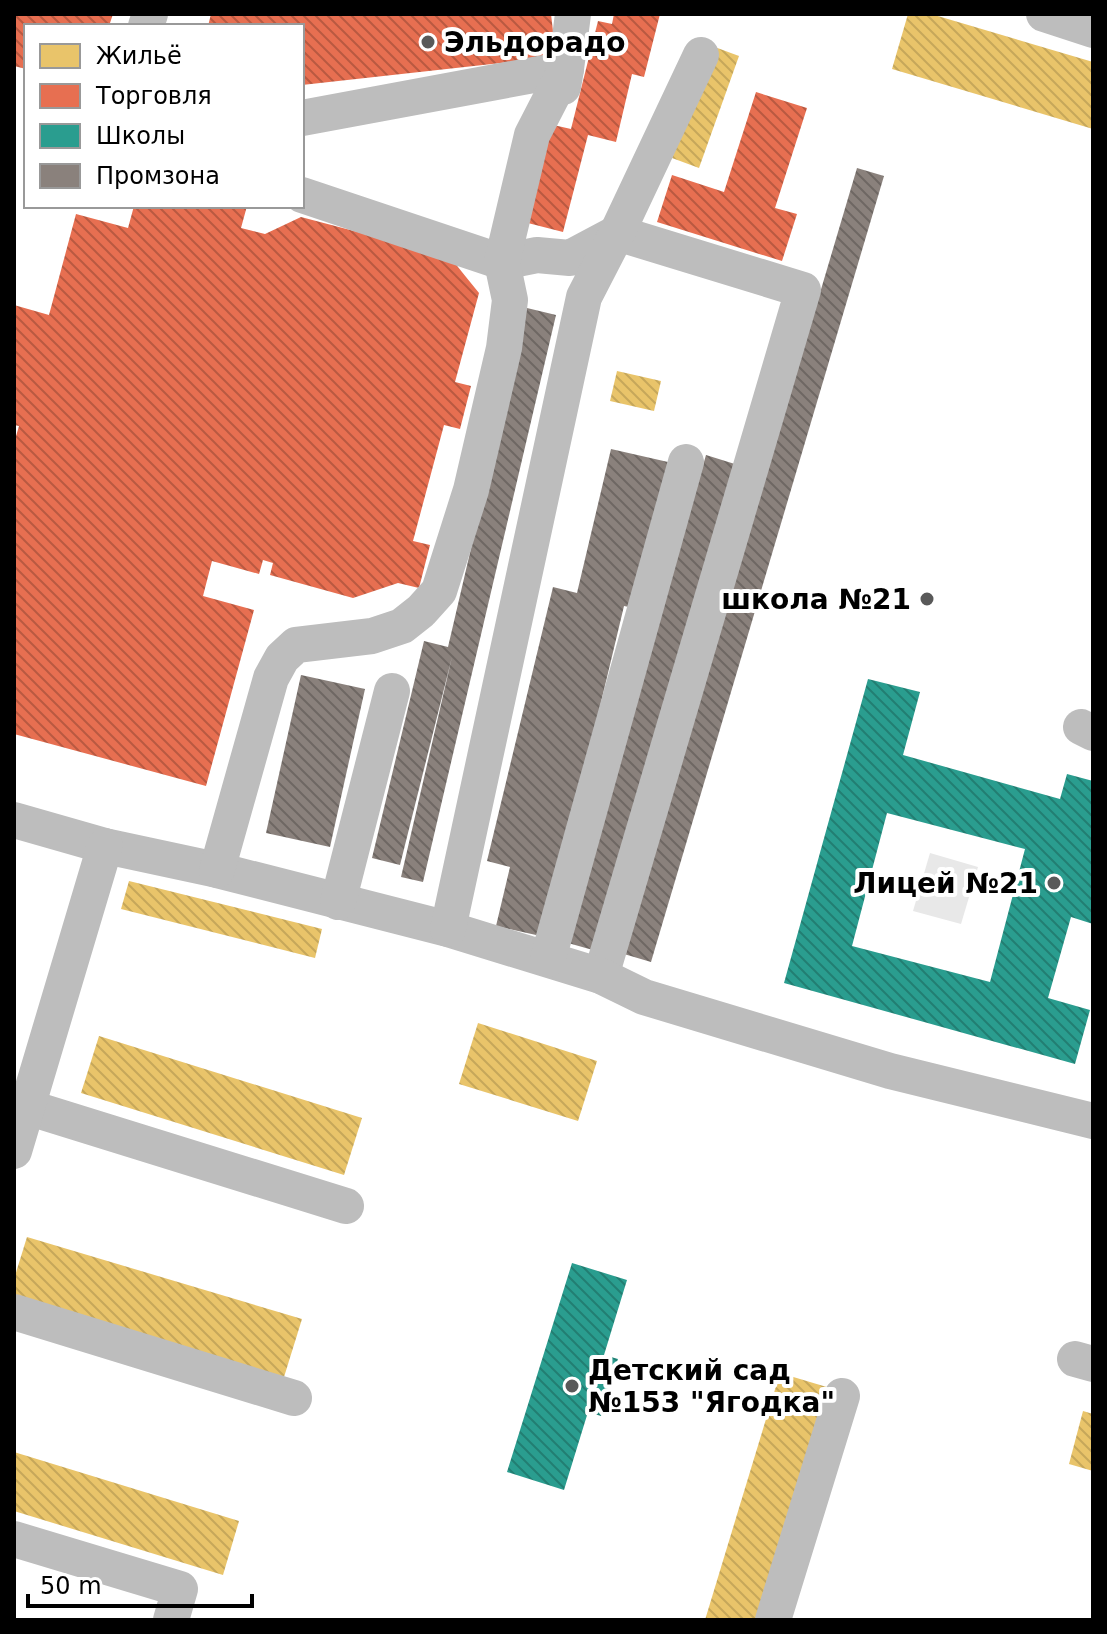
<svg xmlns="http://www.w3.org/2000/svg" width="1107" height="1634" font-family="'DejaVu Sans',sans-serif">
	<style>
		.green { fill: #e8e8e8 }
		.homes { fill: url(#homes-back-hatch) }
		.shops { fill: url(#shops-back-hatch) }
		.schools { fill: url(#schools-back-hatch); fill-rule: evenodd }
		.industry { fill: url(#industry-back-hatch) }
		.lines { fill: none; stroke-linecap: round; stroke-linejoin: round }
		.minor { stroke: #bdbdbd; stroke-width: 36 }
		.poi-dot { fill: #595959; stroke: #fff; stroke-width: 3 }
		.labels { text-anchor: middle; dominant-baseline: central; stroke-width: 8; stroke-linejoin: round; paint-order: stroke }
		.poi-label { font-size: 28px; font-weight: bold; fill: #000; stroke: #fff; text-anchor: start }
	</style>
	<defs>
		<pattern id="homes-back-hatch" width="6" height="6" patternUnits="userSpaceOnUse" patternTransform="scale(2)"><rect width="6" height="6" fill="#e9c46a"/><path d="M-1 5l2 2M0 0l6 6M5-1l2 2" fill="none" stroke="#c6a75a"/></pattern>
		<pattern id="shops-back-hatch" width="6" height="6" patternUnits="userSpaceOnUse" patternTransform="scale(2)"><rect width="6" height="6" fill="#e76f51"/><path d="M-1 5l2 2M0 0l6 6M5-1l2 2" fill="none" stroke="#b95941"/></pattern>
		<pattern id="schools-back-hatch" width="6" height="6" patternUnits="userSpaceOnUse" patternTransform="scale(2)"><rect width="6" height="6" fill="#2a9d8f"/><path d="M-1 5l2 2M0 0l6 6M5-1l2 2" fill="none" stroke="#227e72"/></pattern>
		<pattern id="industry-back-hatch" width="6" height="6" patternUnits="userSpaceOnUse" patternTransform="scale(2)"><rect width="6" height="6" fill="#8a817c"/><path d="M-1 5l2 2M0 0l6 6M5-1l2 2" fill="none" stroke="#6e6763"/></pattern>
	</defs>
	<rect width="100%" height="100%" fill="#fff"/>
	<polygon class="green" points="930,853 978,867 961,924 913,911"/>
	<g class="homes">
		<polygon points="908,14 931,14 1093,62 1093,129 892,69"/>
		<polygon points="712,46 739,56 699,168 672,158"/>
		<polygon points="617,371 661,381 654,411 610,401"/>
		<polygon points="129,881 322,929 315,958 121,909"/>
		<polygon points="478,1023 597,1061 578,1121 459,1084"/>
		<polygon points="99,1036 362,1118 344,1175 81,1093"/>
		<polygon points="27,1237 302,1319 284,1377 14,1296 14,1279"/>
		<polygon points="780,1373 830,1388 760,1620 705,1620"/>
		<polygon points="1083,1411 1093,1414 1093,1471 1069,1464"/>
		<polygon points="14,1452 239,1521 223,1575 14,1511"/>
	</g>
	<g class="shops">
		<polygon points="14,14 113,14 109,26 26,26 26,69 14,66"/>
		<polygon points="211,14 551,14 556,57 302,85 302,26 208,26"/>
		<polygon points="614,14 660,14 644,77 632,74 616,142 588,135 563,232 524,222 549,124 571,129 598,21 612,24"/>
		<polygon points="756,92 807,108 775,208 797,214 782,261 657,222 672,175 724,192"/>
		<polygon points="134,206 247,206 241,228 265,234 301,217 449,256 479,293 455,382 471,386 460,429 444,425 413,541 430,545 419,588 398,583 353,598 270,575 273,563 263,560 259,574 212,561 203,596 254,610 206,786 14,734 14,443 19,426 14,425 14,305 49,315 76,214 128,228"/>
	</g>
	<g class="schools">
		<path d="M868 679 920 692 903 755 1060 799 1067 774 1093 781V924L1071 917 1048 998 1090 1010 1075 1064 784 983ZM887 813 1025 849 990 982 852 946Z"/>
		<polygon points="572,1263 627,1280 604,1355 618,1359 601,1416 588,1412 564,1490 507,1472"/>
	</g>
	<g class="industry">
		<polygon points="857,168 884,176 651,962 624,954"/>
		<polygon points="527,308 556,315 423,882 401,877 452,657 400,865 372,858 424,641 448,647"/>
		<polygon points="611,449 668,462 634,608 624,606 545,937 496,926 510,867 487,861 553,587 577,593"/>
		<polygon points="706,455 738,465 600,952 568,943"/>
		<polygon points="301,675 365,689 330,847 266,833"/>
	</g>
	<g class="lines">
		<g class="minor">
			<polyline points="1044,14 1093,30"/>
			<polyline points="146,26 150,14"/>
			<polyline points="302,118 566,69 563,87"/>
			<polyline points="302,195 502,262 537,255 570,258 617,233 803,290 601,976"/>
			<polyline points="1081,727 1093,733"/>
			<polyline points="14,820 105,846 217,870 448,929 601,976 644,997 890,1071 1093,1121"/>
			<polyline points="217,870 271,678 282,658 296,645 372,636 402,626 421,611 439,591 471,490 504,348 510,300 502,262 532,135 566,69 573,14"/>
			<polyline points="338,902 392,691"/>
			<polyline points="448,929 584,297 617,233 701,55"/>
			<polyline points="548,959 686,462"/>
			<polyline points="27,1107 346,1206"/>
			<polyline points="14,1151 105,846"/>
			<polyline points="14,1312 294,1398"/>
			<polyline points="1075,1359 1093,1364"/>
			<polyline points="14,1539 180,1589 171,1620"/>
			<polyline points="773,1620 842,1396"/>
		</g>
	</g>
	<g class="poi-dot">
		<circle cx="428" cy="42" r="8"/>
		<circle cx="927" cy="599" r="8"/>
		<circle cx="1054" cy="883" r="8"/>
		<circle cx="572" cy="1386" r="8"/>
	</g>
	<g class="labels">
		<g class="poi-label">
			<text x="444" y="42">Эльдорадо</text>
			<text x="911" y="599" text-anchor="end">школа №21</text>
			<text x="1038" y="883" text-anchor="end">Лицей №21</text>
			<text x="588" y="1370">Детский сад<tspan x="588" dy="32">№153 "Ягодка"</tspan></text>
		</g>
	</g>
	<rect width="1107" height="1634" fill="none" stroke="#000000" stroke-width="32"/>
	<rect x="24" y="24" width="280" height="184" fill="#ffffff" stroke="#999999" stroke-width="2"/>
	<rect x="40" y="44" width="40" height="24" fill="#e9c46a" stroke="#999999" stroke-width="2"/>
	<text x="96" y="64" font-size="24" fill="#000000">Жильё</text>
	<rect x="40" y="84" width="40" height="24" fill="#e76f51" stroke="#999999" stroke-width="2"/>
	<text x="96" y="104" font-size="24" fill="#000000">Торговля</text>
	<rect x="40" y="124" width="40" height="24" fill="#2a9d8f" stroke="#999999" stroke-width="2"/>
	<text x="96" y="144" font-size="24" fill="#000000">Школы</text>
	<rect x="40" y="164" width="40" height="24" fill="#8a817c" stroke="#999999" stroke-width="2"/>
	<text x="96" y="184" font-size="24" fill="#000000">Промзона</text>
	<path d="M28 1594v12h224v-12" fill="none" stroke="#000000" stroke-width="4"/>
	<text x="40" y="1594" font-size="24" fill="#000000" stroke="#ffffff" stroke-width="6" paint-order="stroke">50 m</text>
</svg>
